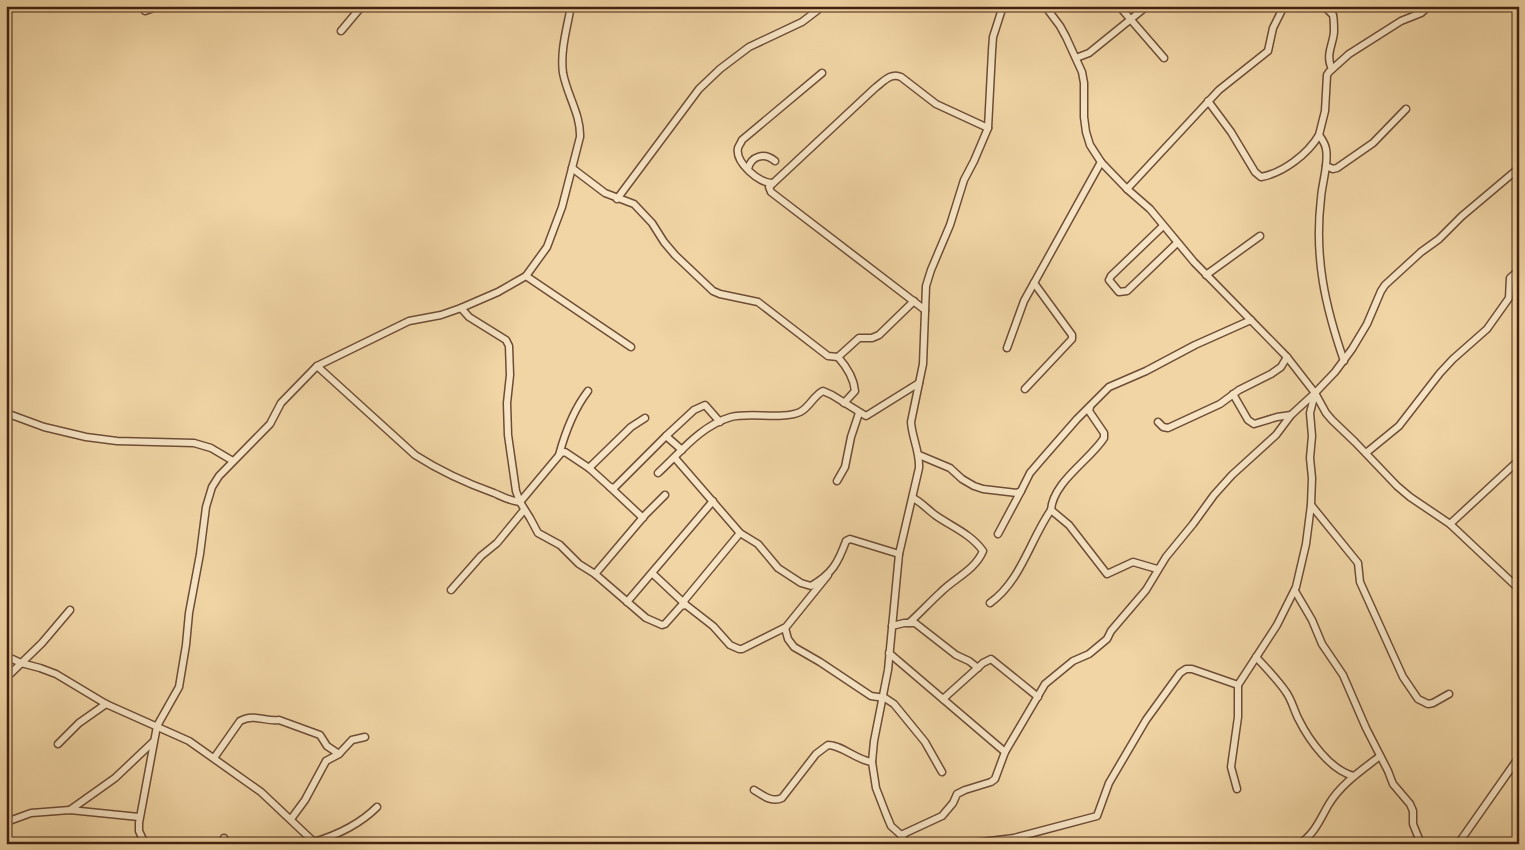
<svg xmlns="http://www.w3.org/2000/svg" width="1525" height="850" font-family="'IM FELL English',serif">
	<style>
		.lines { fill: none; stroke-linecap: round; stroke-linejoin: round }
		.minor-casing { stroke: #6e4d36; stroke-width: 9 }
		.minor { stroke: #f6e4c4; stroke-width: 6 }
	</style>
	<rect width="100%" height="100%" fill="#f1d5a5"/>
	<filter id="stains"><feTurbulence type="fractalNoise" baseFrequency=".004" numOctaves="4"/><feColorMatrix values="0 0 0 0 .2 0 0 0 0 .09 0 0 0 0 .02 0 0 0 .5 -.17"/></filter>
	<radialGradient id="worn" r=".72"><stop offset=".6" stop-color="#630" stop-opacity="0"/><stop offset="1" stop-color="#630" stop-opacity=".3"/></radialGradient>
	<g class="lines">
		<defs>
			<g id="minor">
				<polyline points="1045,6 1060,26 1066,37 1082,72 1084,83 1084,117 1086,132 1090,145 1101,162 1127,189 1150,209 1194,262 1287,357 1315,393 1326,413 1332,420 1355,442 1397,486 1410,497 1450,524 1519,589"/>
				<polyline points="1119,6 1164,58"/>
				<path d="M1319 6 1327 9 1333 15C1334 20 1334 26 1334 32 1333 45 1325 55 1332 69"/>
				<polyline points="145,11 159,6"/>
				<polyline points="341,31 362,6"/>
				<polyline points="1076,58 1089,53 1147,6"/>
				<path d="M1208 101 1231 132 1255 172 1261 177C1283 173 1308 154 1319 135"/>
				<polyline points="1326,166 1333,169 1337,168 1373,143 1406,109"/>
				<polyline points="572,168 605,193 634,204 652,223 664,242 675,255 713,291 720,294 758,302 828,356 838,357 859,338 872,338 879,335 914,301"/>
				<path d="M748 169C751 156 764 152 775 161"/>
				<path d="M773 183C759 184 735 162 738 148 739 145 741 143 742 140L822 73"/>
				<polyline points="1127,189 1219,90 1268,51 1273,28 1284,6"/>
				<polyline points="617,199 699,89 720,69 749,47 802,22 823,6"/>
				<polyline points="1163,226 1111,276 1109,280 1119,292 1127,291 1177,243"/>
				<polyline points="1206,275 1260,236"/>
				<polyline points="526,276 631,347"/>
				<polyline points="461,308 469,317 506,340 509,346 510,375 507,403 508,435 516,491 520,502 530,518 538,533 560,545 579,564 595,574 646,618 662,625 665,624 681,606 686,605 713,626 730,645 739,649 742,649 786,627 828,575"/>
				<path d="M925 310 771 192 769 187 875 88C883 82 891 72 901 77L936 104 988 128"/>
				<polyline points="1007,348 1024,301 1034,283 1101,162"/>
				<path d="M838 357C846 366 854 379 855 391L844 403"/>
				<path d="M1344 361C1325 306 1314 257 1321 198 1322 183 1329 163 1326 149 1325 143 1322 139 1319 135L1325 111 1327 75 1329 72 1349 54 1401 21 1421 13 1429 6"/>
				<path d="M317 366 415 455C440 471 466 483 494 493 503 497 510 501 520 502L561 453 565 452 589 468 610 487 614 488 666 436 694 410 705 405 720 422"/>
				<polyline points="1025,389 1072,339 1072,335 1034,283"/>
				<polyline points="1233,394 1248,420 1254,424 1277,417 1291,415"/>
				<path d="M1090 407 1089 411 1104 433V438C1089 461 1053 482 1051 510L1069 525 1107 574 1133 562 1157 569"/>
				<polyline points="6,413 44,427 86,437 117,441 194,443 211,448 233,461"/>
				<polyline points="1158,422 1163,427 1168,428 1220,404 1239,390 1271,374 1281,367 1287,357"/>
				<polyline points="666,436 682,450"/>
				<polyline points="1366,453 1399,426 1440,373 1453,359 1487,329 1509,298 1510,278 1519,270"/>
				<path d="M559 455C565 433 574 409 588 391"/>
				<polyline points="919,455 950,468 962,479 974,486 983,489 1017,493 1021,491 1030,473 1042,459 1077,419 1109,387 1146,371 1195,345 1251,320"/>
				<path d="M675 458 740 533 758 544 778 568 801 583 811 586C832 574 838 563 846 541L850 539 899 554"/>
				<polyline points="589,468 631,427 645,418"/>
				<path d="M658 473C680 453 700 426 731 417 751 412 782 420 800 412 810 407 813 396 823 391L832 395 866 416 919 383"/>
				<polyline points="837,481 845,467 851,437 859,413"/>
				<polyline points="610,487 643,518"/>
				<polyline points="1311,505 1358,563 1360,582 1403,677 1418,699 1428,704 1433,703 1449,694"/>
				<polyline points="1450,524 1519,460"/>
				<polyline points="998,534 1021,491"/>
				<polyline points="652,573 685,604"/>
				<polyline points="595,574 645,515 665,495"/>
				<polyline points="451,590 481,556 497,543 524,510"/>
				<polyline points="1295,591 1312,620 1322,644 1343,675 1366,728 1388,771 1393,784 1410,804 1413,811 1413,824 1421,844"/>
				<polyline points="627,602 713,501"/>
				<polyline points="683,602 740,533"/>
				<path d="M990 603C1021 581 1030 540 1051 510"/>
				<path d="M909 623C920 613 930 602 941 592 955 578 975 570 983 551 971 534 952 527 935 515 927 509 921 502 913 498"/>
				<polyline points="892,626 904,623 915,623 956,655 969,661 978,668"/>
				<polyline points="785,628 788,639 794,647 820,662 871,696 885,698 894,704 925,742 942,772"/>
				<polyline points="889,653 1005,752"/>
				<polyline points="6,656 21,663 40,668 56,674 106,704 189,741 261,792 314,842 311,844"/>
				<path d="M1256 657C1266 668 1277 679 1286 692 1292 700 1294 711 1299 720 1309 740 1331 771 1354 776"/>
				<polyline points="6,678 42,643 70,610"/>
				<polyline points="943,699 983,663 991,659 1038,697"/>
				<polyline points="58,744 79,723 106,704"/>
				<polyline points="339,754 352,740 365,737"/>
				<path d="M214 758 240 721C254 713 265 722 279 720L320 735 327 746 339 754 326 761 305 800 291 819"/>
				<polyline points="1237,789 1231,767 1238,717 1238,685"/>
				<path d="M754 790C762 795 772 803 782 798L816 754 828 745C842 745 856 760 872 762"/>
				<polyline points="70,810 115,778 153,742"/>
				<polyline points="6,831 9,821 31,813 70,810 139,817"/>
				<polyline points="901,835 942,816 953,803 957,794 965,790 991,782 995,779 1005,752 1045,684 1073,661 1089,654 1107,639 1111,631 1146,590 1166,557 1193,524 1214,495 1232,475 1276,435 1291,415 1315,393 1335,372 1352,349 1367,324 1381,291 1385,285 1421,252 1439,239 1462,216 1519,168"/>
				<path d="M145 844 139 831V823L157 726 179 687 186 645 189 613 200 554 206 507 212 487 219 476 270 424 281 403 317 366 409 321 441 315 461 308 498 292 526 276 547 247 562 207 580 137C581 115 567 95 563 73 560 51 567 28 571 6"/>
				<polyline points="224,844 224,838"/>
				<path d="M316 844 314 842C337 835 360 824 377 807"/>
				<path d="M907 844 901 835 891 826 886 814 876 788 872 762 874 741 888 670 899 554 919 468C920 452 912 438 911 422L923 364 926 286 931 270 950 225 964 180 974 161 988 128 992 51 993 37 1003 6"/>
				<polyline points="965,844 1014,838 1097,816 1109,783 1146,720 1180,673 1186,669 1192,669 1238,685 1277,625 1296,587 1306,544 1311,505 1312,478 1310,458 1312,436 1310,413 1315,393"/>
				<path d="M1299 844C1315 834 1320 819 1329 804 1341 784 1362 770 1380 756"/>
				<polyline points="1458,844 1519,757"/>
				<polyline points="1518,844 1519,843"/>
			</g>
		</defs>
		<use href="#minor" class="minor-casing"/>
		<use href="#minor" class="minor"/>
	</g>
	<rect width="1525" height="850" fill="none" stroke="#f1d5a5" stroke-width="25"/>
	<rect x="8" y="8" width="1510" height="835" fill="none" stroke="#422011" stroke-width="2.5"/>
	<rect x="12" y="12" width="1500" height="825" fill="none" stroke="#422011"/>
	<rect width="100%" height="100%" filter="url(#stains)"/>
	<rect width="100%" height="100%" fill="url(#worn)"/>
</svg>
